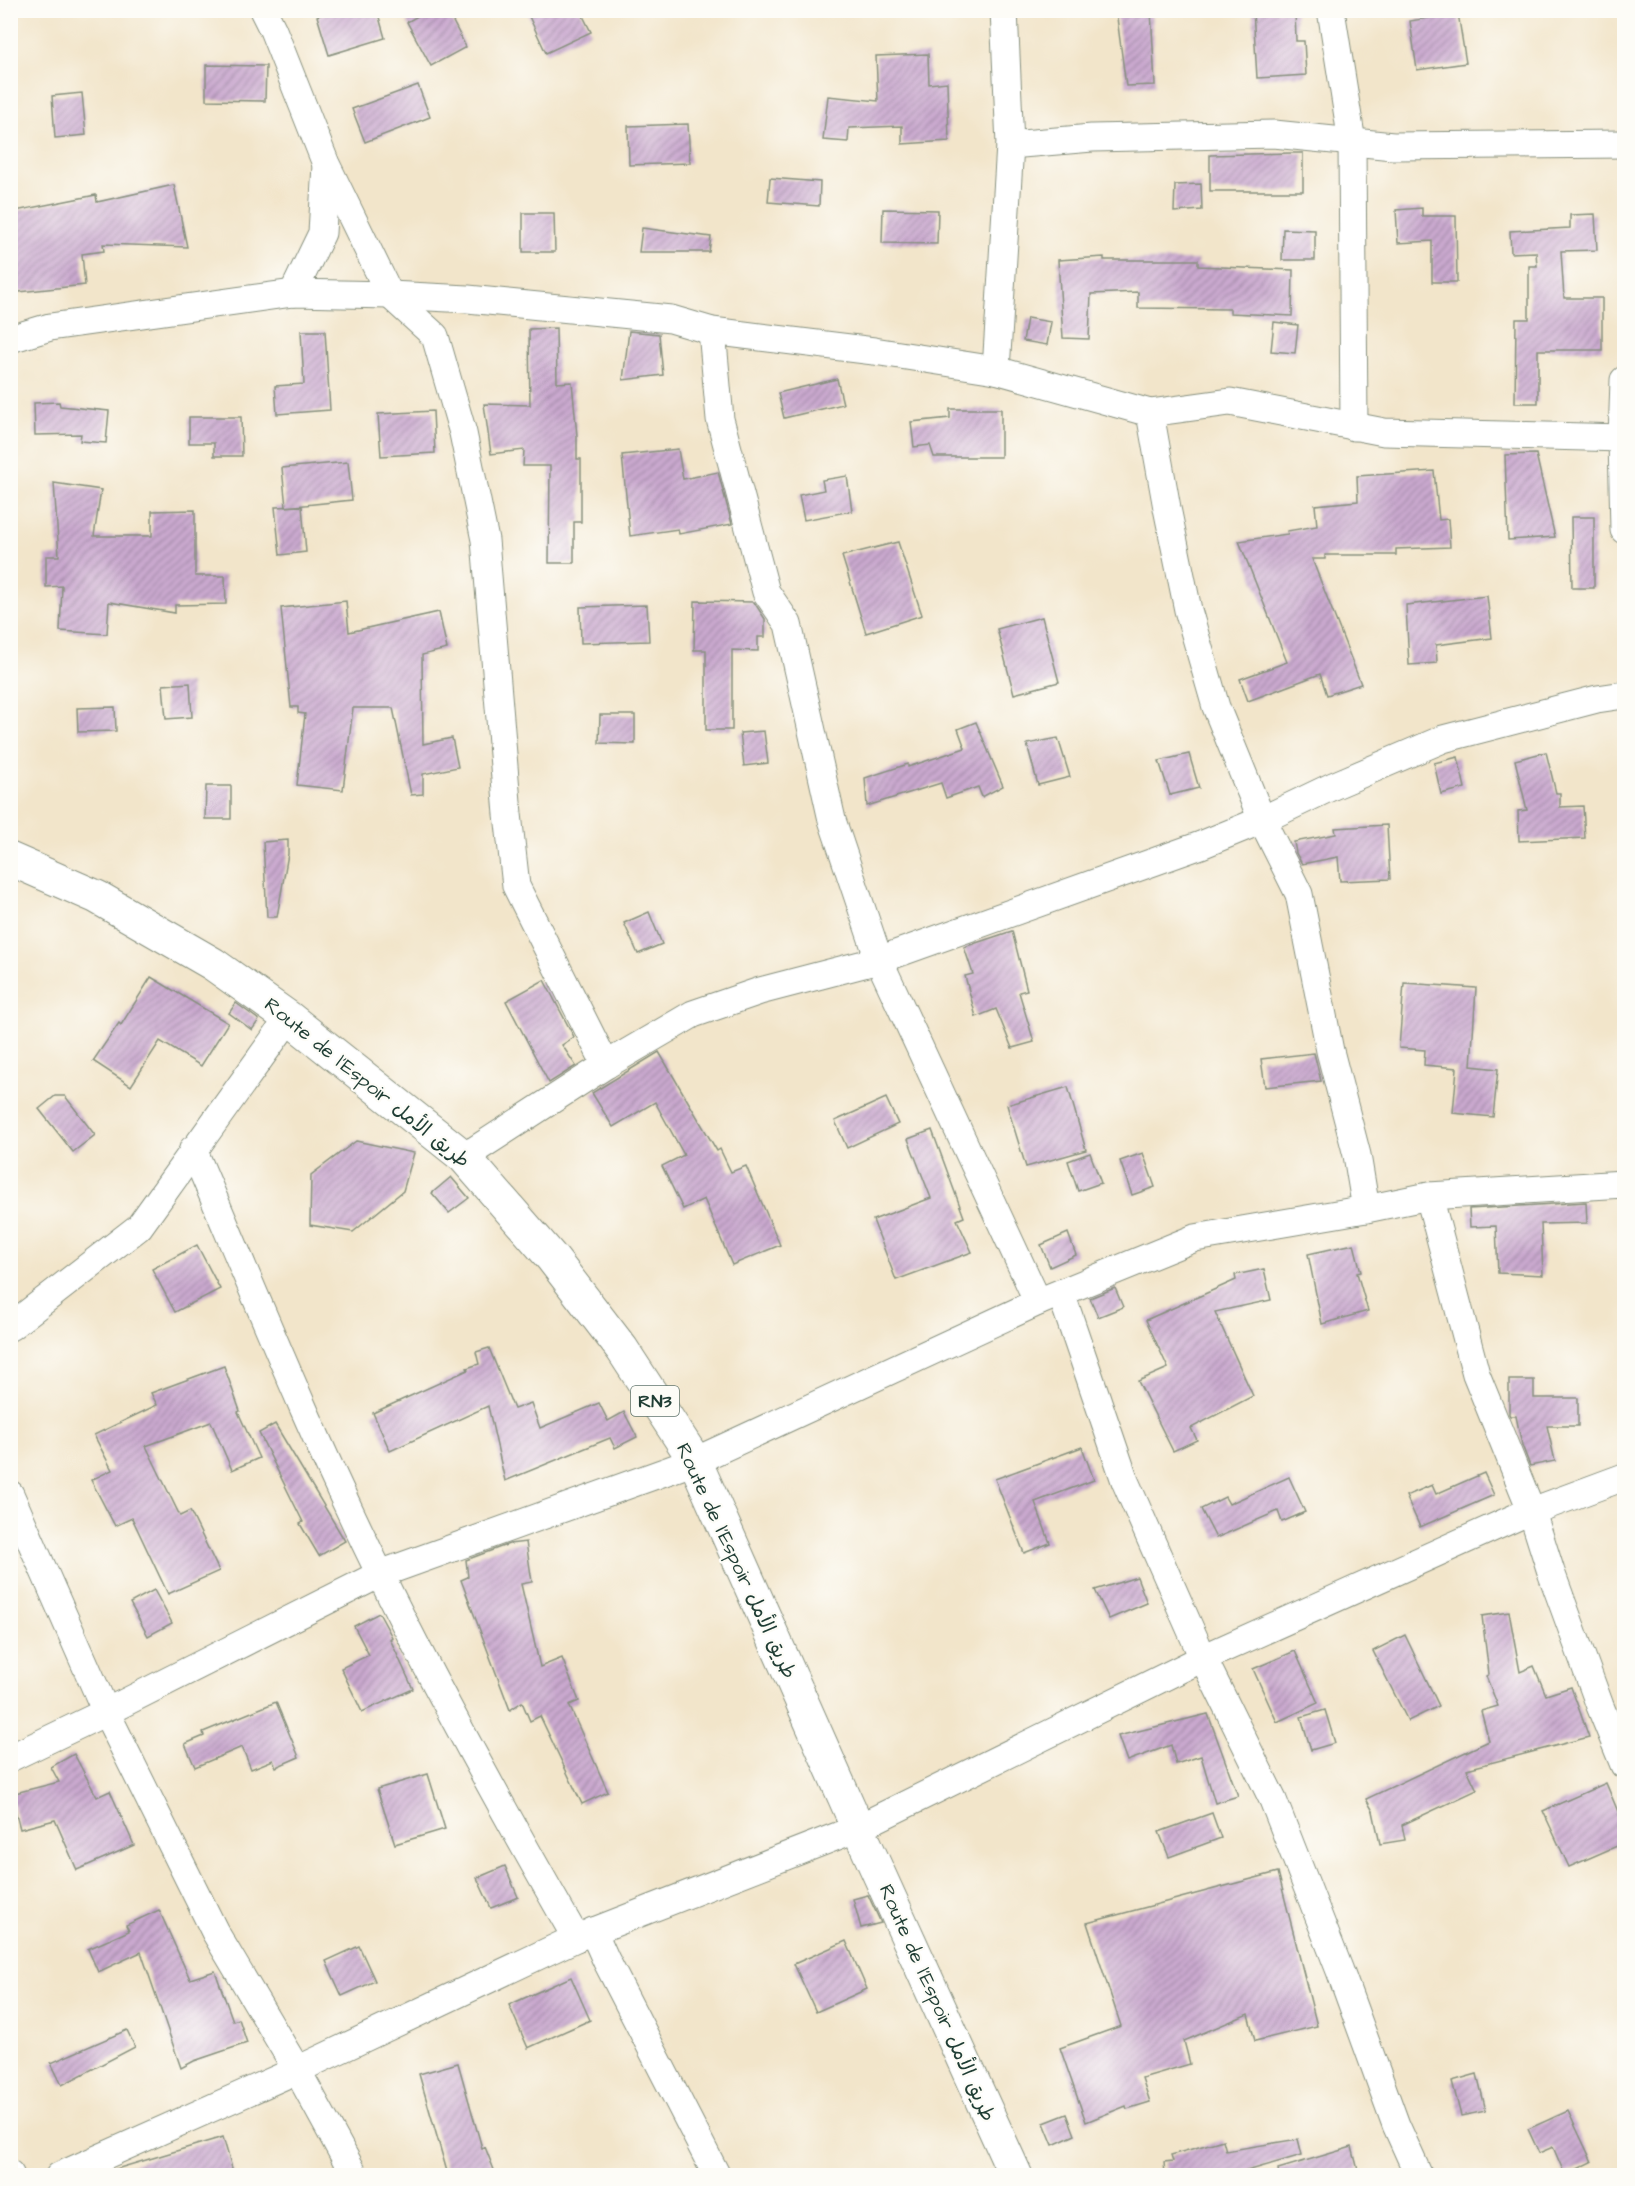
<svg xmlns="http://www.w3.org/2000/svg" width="1635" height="2186" font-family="'Architects Daughter','Playpen Sans Arabic',sans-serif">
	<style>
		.building { fill: url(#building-hatch) }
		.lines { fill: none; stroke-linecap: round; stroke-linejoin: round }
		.minor-casing { stroke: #88917f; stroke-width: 29 }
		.trunk-casing { stroke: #88917f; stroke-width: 35 }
		.minor { stroke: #fff; stroke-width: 27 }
		.trunk { stroke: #fff; stroke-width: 33 }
		.labels { text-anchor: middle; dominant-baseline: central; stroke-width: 4.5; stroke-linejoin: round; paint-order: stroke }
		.shield { fill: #fdfcf7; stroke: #62766e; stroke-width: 1.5 }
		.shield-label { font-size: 18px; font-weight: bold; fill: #1f3d34 }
		.street-label { font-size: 20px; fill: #1f3d34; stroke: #fdfcf7 }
	</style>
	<defs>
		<pattern id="building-hatch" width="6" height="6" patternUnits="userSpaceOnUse" patternTransform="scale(1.5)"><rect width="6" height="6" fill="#caa9cf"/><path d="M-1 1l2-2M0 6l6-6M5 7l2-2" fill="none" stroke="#a38ba9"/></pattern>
	</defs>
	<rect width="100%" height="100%" fill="#fdfcf7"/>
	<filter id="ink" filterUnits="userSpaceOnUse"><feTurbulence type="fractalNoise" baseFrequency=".0167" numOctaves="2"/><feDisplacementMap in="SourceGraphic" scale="12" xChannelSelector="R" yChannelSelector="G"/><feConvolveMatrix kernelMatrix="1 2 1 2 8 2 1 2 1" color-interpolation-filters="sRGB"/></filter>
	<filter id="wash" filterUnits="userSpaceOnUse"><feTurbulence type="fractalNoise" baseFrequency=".008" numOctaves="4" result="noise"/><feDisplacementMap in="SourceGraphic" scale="24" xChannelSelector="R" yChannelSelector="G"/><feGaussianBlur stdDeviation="1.35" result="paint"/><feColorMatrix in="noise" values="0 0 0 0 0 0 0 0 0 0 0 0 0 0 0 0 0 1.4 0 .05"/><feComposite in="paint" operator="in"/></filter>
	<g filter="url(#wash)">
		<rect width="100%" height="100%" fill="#f2e5ca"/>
		<g id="blocks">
			<g class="building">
				<polygon points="335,10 377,10 385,38 329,55 317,16"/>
				<polygon points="428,10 447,10 466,47 431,66 407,22"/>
				<polygon points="526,10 580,10 591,32 546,53"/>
				<polygon points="1116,10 1151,10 1155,85 1126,86"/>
				<polygon points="1253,10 1295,10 1296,41 1304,41 1306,75 1257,78"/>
				<polygon points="1458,13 1466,63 1417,70 1410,21"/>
				<polygon points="928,54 929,84 947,82 949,141 902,144 902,126 849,128 848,142 823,140 828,96 878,101 876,56"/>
				<polygon points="206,65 266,66 265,101 206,100"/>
				<polygon points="418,85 430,117 365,142 352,109"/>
				<polygon points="82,93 86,135 55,138 52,96"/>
				<polygon points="688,124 690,163 629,165 628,126"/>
				<polygon points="1291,153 1303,153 1303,191 1210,191 1210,155"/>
				<polygon points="770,178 820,182 819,206 768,202"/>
				<polygon points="1201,184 1202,210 1174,212 1175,185"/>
				<polygon points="174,185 187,247 103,244 104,251 82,254 85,285 10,293 10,212 96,195 97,202"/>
				<polygon points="1422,208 1422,216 1456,216 1457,282 1432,282 1432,241 1398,243 1396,210"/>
				<polygon points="883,209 938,210 937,244 882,243"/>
				<polygon points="523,213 554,213 555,252 523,252"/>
				<polygon points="1595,214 1597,250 1561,251 1564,298 1602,298 1602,350 1538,350 1538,403 1515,403 1516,319 1529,319 1529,266 1537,266 1536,252 1511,253 1510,231 1570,228 1570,215"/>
				<polygon points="642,228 711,237 709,252 639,252"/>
				<polygon points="1283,229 1315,230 1315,260 1282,260"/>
				<polygon points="1104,257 1104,260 1198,260 1198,266 1293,270 1292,316 1230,313 1230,309 1138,308 1138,292 1091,294 1089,339 1063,338 1058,260"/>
				<polygon points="1027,318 1051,322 1047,345 1023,341"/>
				<polygon points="1274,322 1298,325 1295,353 1271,351"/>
				<polygon points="556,328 557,383 572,382 577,436 577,459 581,459 581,522 574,522 574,563 549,563 550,466 523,466 524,450 491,454 484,404 530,405 529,329"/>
				<polygon points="301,331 325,331 330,410 277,414 275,386 304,384"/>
				<polygon points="629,331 659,334 663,375 623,380"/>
				<polygon points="837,379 843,404 784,418 778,393"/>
				<polygon points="59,402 60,406 109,411 106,443 80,441 81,434 35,435 34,403"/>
				<polygon points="950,409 1001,409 1001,457 934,457 930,445 914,447 911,422 950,418"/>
				<polygon points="433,411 435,453 381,456 378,414"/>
				<polygon points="189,417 241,417 242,456 214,456 214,443 189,443"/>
				<polygon points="678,449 683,479 718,472 732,524 679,534 678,529 630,536 622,455"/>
				<polygon points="1536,454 1555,537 1508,540 1505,455"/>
				<polygon points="348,462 352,500 286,507 282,468"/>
				<polygon points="1434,471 1439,520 1448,519 1450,547 1396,549 1396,555 1325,555 1325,559 1312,559 1361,684 1327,695 1320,674 1248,701 1240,679 1287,662 1239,541 1288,534 1287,531 1317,526 1315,505 1358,501 1357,476"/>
				<polygon points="847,476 852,511 804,520 799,495 824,490 822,480"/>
				<polygon points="54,483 101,490 94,536 152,536 152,511 195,510 195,576 225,576 226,604 175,605 175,613 109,602 107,634 60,631 62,586 46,587 46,556 59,556"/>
				<polygon points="302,506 306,552 280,555 275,507"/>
				<polygon points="1571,517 1594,517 1594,588 1572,588"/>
				<polygon points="898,542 922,615 866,633 842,556"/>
				<polygon points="1487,596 1492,638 1436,645 1437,663 1409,665 1406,605"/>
				<polygon points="346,601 349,632 439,612 447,649 422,655 423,744 452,738 458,767 423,774 423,794 411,795 393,708 353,708 343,790 297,785 305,714 298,713 298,707 291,707 281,608"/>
				<polygon points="695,601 754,602 765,619 765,637 758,637 758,651 732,650 732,730 706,730 706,650 694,650"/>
				<polygon points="647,605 649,641 581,643 580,607"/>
				<polygon points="1042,617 1059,682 1014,694 997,629"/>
				<polygon points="190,683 192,717 166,719 163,685"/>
				<polygon points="115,707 116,731 78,732 77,708"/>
				<polygon points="600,715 635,715 635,744 599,743"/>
				<polygon points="976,722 1003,786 982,797 978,787 946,798 941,783 867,806 865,778 908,764 908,767 965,748 958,729"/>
				<polygon points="764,731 768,763 744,766 740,733"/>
				<polygon points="1058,738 1070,777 1038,785 1027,744"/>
				<polygon points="1546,752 1556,793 1560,793 1560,807 1583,806 1585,838 1519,841 1518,811 1527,810 1515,760"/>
				<polygon points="1189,754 1199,788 1170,795 1159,761"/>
				<polygon points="1458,757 1465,788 1441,794 1434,763"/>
				<polygon points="206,786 231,786 231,819 205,819"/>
				<polygon points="1387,825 1390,879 1340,881 1338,857 1302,864 1296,853 1294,842 1336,834 1335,828"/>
				<polygon points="288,840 288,854 277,917 267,917 263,842"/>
				<polygon points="649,912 662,944 638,954 624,923"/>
				<polygon points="1012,931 1027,990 1019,992 1034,1042 1012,1048 996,1009 976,1017 965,976 973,974 964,947"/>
				<polygon points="151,977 228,1023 201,1066 160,1041 131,1086 93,1061 119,1023 121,1025"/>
				<polygon points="544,980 574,1037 562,1045 576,1066 549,1083 506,1001"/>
				<polygon points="1404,983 1476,988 1471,1066 1498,1069 1493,1117 1453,1113 1457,1068 1424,1065 1425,1050 1399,1048"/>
				<polygon points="236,1003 259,1020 252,1030 229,1013"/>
				<polygon points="659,1052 717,1151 720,1149 731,1172 746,1166 780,1245 732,1265 704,1199 683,1209 662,1166 684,1155 655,1102 613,1127 592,1093"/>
				<polygon points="1314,1053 1321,1081 1265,1087 1261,1059"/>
				<polygon points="1068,1087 1086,1150 1026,1167 1007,1105"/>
				<polygon points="55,1096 65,1096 95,1135 73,1152 39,1109"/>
				<polygon points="886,1098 898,1124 847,1148 835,1121"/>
				<polygon points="932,1130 964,1217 957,1220 972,1252 896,1280 873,1220 931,1198 908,1139"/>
				<polygon points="356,1141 414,1153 403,1191 353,1232 310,1225 311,1175"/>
				<polygon points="1090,1153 1101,1183 1078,1191 1068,1161"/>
				<polygon points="1143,1153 1155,1187 1132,1195 1120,1161"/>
				<polygon points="451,1177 469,1198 449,1213 432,1193"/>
				<polygon points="1586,1202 1587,1223 1541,1224 1543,1275 1498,1273 1496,1226 1470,1227 1469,1209"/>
				<polygon points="1068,1233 1076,1255 1050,1267 1041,1245"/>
				<polygon points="1354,1244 1361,1272 1357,1273 1368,1311 1322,1324 1308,1254"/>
				<polygon points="197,1245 220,1289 175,1312 152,1269"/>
				<polygon points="1264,1269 1271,1300 1215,1312 1253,1396 1191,1428 1197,1440 1173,1451 1138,1381 1168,1368 1146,1320 1236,1280 1235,1275"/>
				<polygon points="1115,1288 1123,1307 1098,1317 1090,1298"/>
				<polygon points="489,1348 514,1409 531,1403 540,1428 599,1403 608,1421 624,1412 637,1437 615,1448 610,1438 505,1481 488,1406 390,1451 373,1413 468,1370 467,1368 479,1364 476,1352"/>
				<polygon points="224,1366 240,1411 238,1412 259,1458 232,1470 211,1422 146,1446 180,1516 190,1511 219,1571 168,1594 132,1518 115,1526 91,1480 112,1470 94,1435 157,1405 151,1393"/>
				<polygon points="1509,1380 1534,1380 1534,1398 1578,1398 1578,1426 1547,1426 1555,1461 1530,1466 1522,1445 1516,1416 1510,1416 1509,1414"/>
				<polygon points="275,1424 345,1541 319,1556 300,1524 303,1522 259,1433"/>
				<polygon points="1082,1447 1094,1480 1035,1502 1050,1543 1024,1553 995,1479"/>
				<polygon points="1484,1473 1494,1495 1420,1527 1406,1496 1432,1485 1436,1494"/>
				<polygon points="1289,1477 1305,1512 1282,1522 1278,1511 1216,1538 1201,1509 1225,1497 1229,1504"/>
				<polygon points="526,1542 532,1582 521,1584 540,1667 562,1658 579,1701 569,1705 608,1792 582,1804 540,1716 530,1721 522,1702 510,1710 461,1580 468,1577 466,1560 509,1544"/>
				<polygon points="1137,1577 1147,1603 1109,1619 1095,1590"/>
				<polygon points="154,1590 172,1623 148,1636 130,1603"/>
				<polygon points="1509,1612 1520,1672 1534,1666 1546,1695 1571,1687 1589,1737 1467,1769 1477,1790 1402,1825 1405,1840 1380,1844 1373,1811 1366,1799 1489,1741 1481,1711 1498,1706 1486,1676 1489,1674 1482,1616"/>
				<polygon points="379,1613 392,1637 390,1639 413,1689 362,1712 341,1668 369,1655 354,1626"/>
				<polygon points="1405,1635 1439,1706 1408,1721 1373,1651"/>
				<polygon points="1295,1651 1318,1703 1277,1722 1253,1669"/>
				<polygon points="276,1702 299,1757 276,1767 273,1760 251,1769 242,1747 195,1767 185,1744 204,1736 203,1732"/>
				<polygon points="1325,1710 1335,1743 1311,1750 1301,1717"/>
				<polygon points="1208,1714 1238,1796 1215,1803 1201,1756 1176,1764 1171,1745 1127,1761 1118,1736"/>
				<polygon points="74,1754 97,1797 110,1791 134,1845 77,1870 55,1820 20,1829 11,1794 59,1782 51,1767"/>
				<polygon points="428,1774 445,1829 395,1844 377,1789"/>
				<polygon points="1606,1783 1624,1826 1624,1843 1569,1867 1543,1811"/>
				<polygon points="1212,1813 1221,1838 1169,1857 1159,1832"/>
				<polygon points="505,1866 518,1897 491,1908 477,1878"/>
				<polygon points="1278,1872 1317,2026 1255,2041 1248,2014 1184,2041 1190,2064 1142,2078 1150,2102 1127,2109 1126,2106 1086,2122 1060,2048 1121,2026 1087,1923"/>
				<polygon points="868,1895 881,1923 861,1928 853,1899"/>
				<polygon points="159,1910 190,1979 215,1971 233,2021 239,2019 247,2043 194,2061 181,2068 141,1952 98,1972 88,1949 129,1931 126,1925"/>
				<polygon points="846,1941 867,1989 816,2012 794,1964"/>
				<polygon points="359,1946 375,1981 342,1996 326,1961"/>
				<polygon points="571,1977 590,2020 528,2048 509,2005"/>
				<polygon points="127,2030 135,2047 62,2085 51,2063"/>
				<polygon points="458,2063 482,2148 485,2147 496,2175 448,2175 419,2074"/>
				<polygon points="1477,2074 1486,2111 1461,2116 1452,2081"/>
				<polygon points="1568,2111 1592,2162 1565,2175 1553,2147 1539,2153 1528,2129"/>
				<polygon points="1067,2114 1075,2135 1053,2145 1044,2123"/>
				<polygon points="223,2137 234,2175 117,2175 116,2169"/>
				<polygon points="1298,2139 1302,2155 1233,2175 1165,2175 1164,2162 1173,2161 1171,2155 1223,2140 1226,2151"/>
				<polygon points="1352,2147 1358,2170 1340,2175 1279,2175 1278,2169"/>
			</g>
		</g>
	</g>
	<g filter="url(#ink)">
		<use href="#blocks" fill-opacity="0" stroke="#88917f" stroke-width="1.5"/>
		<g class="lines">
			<defs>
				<g id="minor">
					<polyline points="263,10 273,30 326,164 390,295 435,336 463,433 485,540 508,814 516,886 606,1065"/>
					<polyline points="1331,10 1352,142 1354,427"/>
					<polyline points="1010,145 1092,138 1274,134 1393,146 1624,144"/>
					<polyline points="293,293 322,233 326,165"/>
					<polyline points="712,331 720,419 766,592 788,624 832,820 879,960 1038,1302"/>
					<polyline points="10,339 50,327 293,293 390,295 468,299 671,319 712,331 874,351 996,370 1150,413 1230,402 1384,432 1624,438"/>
					<polyline points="996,370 1010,145 1004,10"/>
					<polyline points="1624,380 1622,438 1624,530"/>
					<polyline points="1150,413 1167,508 1188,610 1216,707 1262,820 1299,894 1330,1051 1357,1155 1366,1209"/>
					<path d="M193 1149C254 1292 312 1436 381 1576 441 1699 508 1819 576 1938"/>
					<polyline points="464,1157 606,1065 693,1014 760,991 879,960 1201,845 1262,820 1333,786 1443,739 1597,699 1624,695"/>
					<polyline points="1429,1196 1476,1374 1532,1512 1551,1572 1600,1706 1624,1765"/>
					<polyline points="1061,1293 1125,1481 1203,1658 1273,1800 1340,1971 1396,2125 1419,2176"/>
					<polyline points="10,1327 139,1227 289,1018"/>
					<polyline points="10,1494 106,1712 215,1932 297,2070 355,2176"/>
					<polyline points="10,1758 106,1712 380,1574 695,1461 1038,1302 1195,1238 1366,1209 1429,1196 1624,1184"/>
					<polyline points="593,1931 606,1960 717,2176"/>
					<polyline points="10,2174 11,2176"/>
					<polyline points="59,2176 297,2070 576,1938 858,1828 1203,1658 1519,1516 1624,1477"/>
				</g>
				<polyline id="trunk" points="10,859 97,897 213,964 289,1018 464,1157 552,1258 622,1349 695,1461 858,1828 1016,2176"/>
			</defs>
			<use href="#minor" class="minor-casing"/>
			<use href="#trunk" class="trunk-casing"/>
			<use href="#minor" class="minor"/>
			<use href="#trunk" class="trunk"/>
		</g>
	</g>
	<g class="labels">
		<rect class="shield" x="631" y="1386" width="48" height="30" rx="4.5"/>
		<g class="shield-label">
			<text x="655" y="1401">RN3</text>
		</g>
		<g class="street-label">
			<text transform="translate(367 1083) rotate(39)">Route de l’Espoir طريق الأمل</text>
			<text transform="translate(736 1561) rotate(65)">Route de l’Espoir طريق الأمل</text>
			<text transform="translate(937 2003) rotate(66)">Route de l’Espoir طريق الأمل</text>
		</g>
	</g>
	<rect width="1635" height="2186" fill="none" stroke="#fdfcf7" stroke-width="36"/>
</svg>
